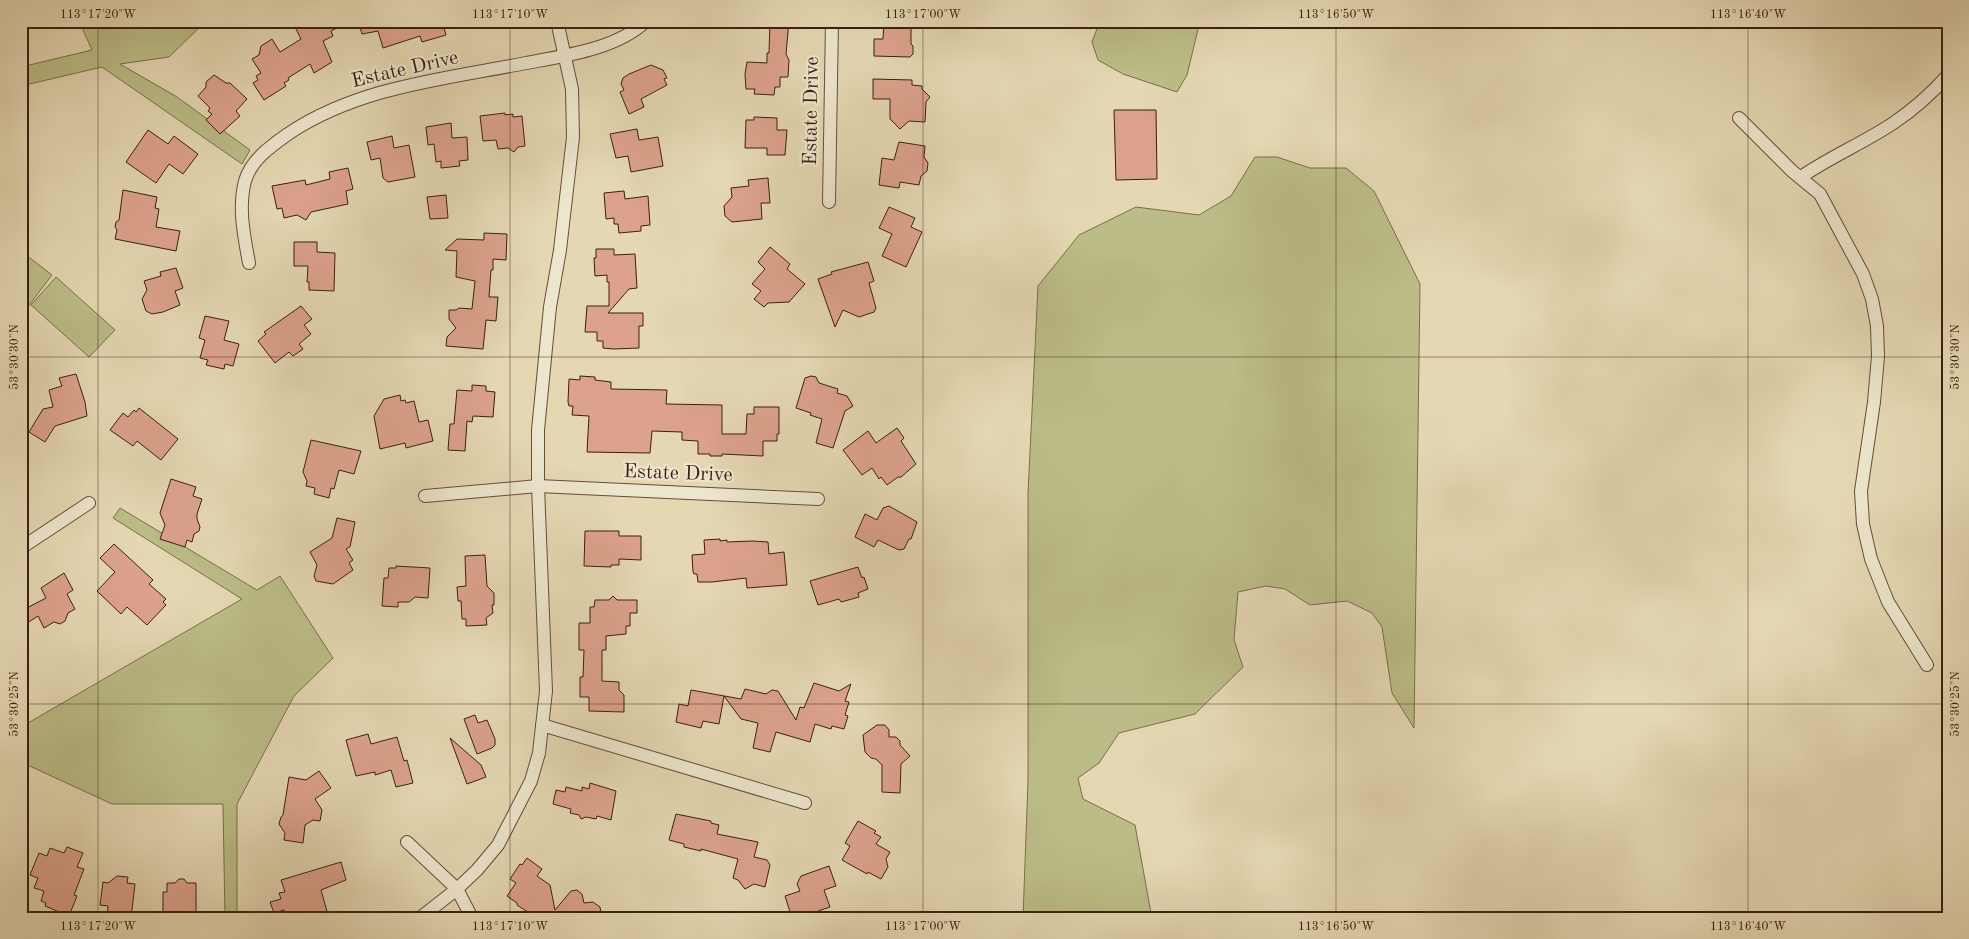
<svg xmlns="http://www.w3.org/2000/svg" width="1969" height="939" font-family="'Old Standard TT',serif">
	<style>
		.green { fill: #bbbc87; stroke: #7b6e4c }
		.building { fill: #dca28c; stroke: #3b1f12 }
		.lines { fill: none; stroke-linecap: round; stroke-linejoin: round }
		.minor-casing { stroke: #654d3a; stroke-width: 14 }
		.minor { stroke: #ede5cd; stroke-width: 12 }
		.ticks { fill: none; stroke: #3b1f12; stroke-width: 1; stroke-opacity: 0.45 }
		.labels { text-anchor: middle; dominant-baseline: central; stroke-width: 4.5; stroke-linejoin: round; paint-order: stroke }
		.street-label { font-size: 20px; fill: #3b1f12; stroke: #ede5cd }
		.neatline { fill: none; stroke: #3b1f12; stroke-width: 2 }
		.ticks-label { font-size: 12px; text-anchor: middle; fill: #3b1f12 }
	</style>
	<rect width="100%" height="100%" fill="#e4d7b2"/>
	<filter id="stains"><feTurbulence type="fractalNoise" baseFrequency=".004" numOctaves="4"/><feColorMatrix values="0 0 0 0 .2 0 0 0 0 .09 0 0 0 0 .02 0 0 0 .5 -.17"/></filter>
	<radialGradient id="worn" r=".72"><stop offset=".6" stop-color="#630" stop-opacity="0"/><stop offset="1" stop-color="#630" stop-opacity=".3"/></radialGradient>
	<g class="green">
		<polygon points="79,21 206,21 169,57 120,64 177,97 250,150 242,164 102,67 21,86 21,67 92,50"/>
		<polygon points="1100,21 1200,21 1187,75 1177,92 1123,74 1098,60 1092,42"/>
		<polygon points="1255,157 1277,157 1310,168 1346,168 1374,191 1420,284 1414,728 1392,693 1382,627 1372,613 1347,601 1310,605 1285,589 1266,586 1238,592 1234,640 1243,667 1195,714 1119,733 1099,763 1078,778 1083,799 1135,825 1151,913 1154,918 1023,918 1028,781 1028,494 1038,286 1079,235 1136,207 1199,215 1231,196"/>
		<polygon points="26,255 52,275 21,316 21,262"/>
		<polygon points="56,277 115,330 89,357 31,305"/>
		<polygon points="120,508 257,590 280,576 333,658 294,696 237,804 237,918 225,918 223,804 112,804 21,762 21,727 242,599 113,518"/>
	</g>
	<g class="building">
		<polygon points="292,21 351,21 331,31 333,36 323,41 332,62 314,73 310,64 288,78 289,80 284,83 286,86 264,100 253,83 258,80 256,76 261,73 252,59 259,55 261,46 272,39 280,52 301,39"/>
		<polygon points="358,21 400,21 401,26 417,21 442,21 446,35 422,42 420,36 383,48 378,31 362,34"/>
		<polygon points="770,21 789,21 786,54 789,60 788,77 780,77 780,87 775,87 774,95 754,94 755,89 746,89 745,74 747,62 767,63 767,53 769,53"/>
		<polygon points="884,21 911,21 911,44 913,46 913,54 910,57 874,56 874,39 883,39"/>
		<polygon points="651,65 663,70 667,78 664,79 667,85 641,99 644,107 629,114 620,92 624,90 621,84 623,78 629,74"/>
		<polygon points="214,75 226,83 230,83 247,99 236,111 240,116 220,134 206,120 212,114 208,111 210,108 198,96 206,87 206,82"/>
		<polygon points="873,79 912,80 912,85 922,86 922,89 930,97 926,102 925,122 909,121 900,129 890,119 890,99 873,99"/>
		<polygon points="1114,110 1156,110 1157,179 1116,180"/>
		<polygon points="505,113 505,115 513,114 513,117 522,116 525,146 518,147 514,152 508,148 498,149 496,140 483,141 480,116"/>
		<polygon points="754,117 777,118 777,130 787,130 785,155 767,155 767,148 745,148 746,120 754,120"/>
		<polygon points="451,123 452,138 467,137 468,160 459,161 460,166 441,168 441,161 436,162 434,144 428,145 426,127"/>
		<polygon points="637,129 639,140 658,137 663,166 631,172 628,156 616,158 610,134"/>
		<polygon points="148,130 168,144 174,136 198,154 183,174 169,164 156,183 126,162"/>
		<polygon points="392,136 394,148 409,145 415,177 388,182 383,178 380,158 371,160 367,142"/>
		<polygon points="899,142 925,146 924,157 928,163 927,171 921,176 919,185 900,182 899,188 879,185 882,158 894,160"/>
		<polygon points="348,168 353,189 346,191 348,204 311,212 306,220 297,215 284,218 282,208 277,209 272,186 305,180 306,185 330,179 329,172"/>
		<polygon points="768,178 770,203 761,203 762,219 732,222 725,216 724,206 732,197 731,188 749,186 748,180"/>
		<polygon points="123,190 157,197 155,208 159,209 156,227 180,231 176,251 115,239 117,230 115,227 116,222 119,220"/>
		<polygon points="624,191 625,199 648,196 650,225 641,226 641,231 619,233 618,224 614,224 614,218 606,219 604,193"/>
		<polygon points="446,195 448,218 430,219 427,197"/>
		<polygon points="889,207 915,218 911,227 922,232 906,267 882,256 892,234 879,228"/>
		<polygon points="484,233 507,234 506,260 493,259 493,270 491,270 489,297 498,297 496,321 486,320 483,349 446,346 447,337 456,328 449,319 449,310 456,310 459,308 472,309 475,281 456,277 457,251 445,250 457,239 484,240"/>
		<polygon points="294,242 317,242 317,252 335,253 334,291 309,290 309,282 307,282 308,266 294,266"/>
		<polygon points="770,247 790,264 787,269 805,284 789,302 768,303 764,307 754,299 761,291 752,284 765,269 758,262"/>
		<polygon points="596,249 614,249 614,255 635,254 637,288 629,289 608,313 643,313 643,326 639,326 639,348 613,349 603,348 603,341 597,341 597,332 585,332 587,306 609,306 609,282 607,282 607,275 595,276 594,258 596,258"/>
		<polygon points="868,262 874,281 869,283 876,308 874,312 859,317 843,310 835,327 818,279 832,274 831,272"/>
		<polygon points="176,268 183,288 175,291 180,305 163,312 152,314 146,311 142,299 147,290 144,281 161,276 160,272"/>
		<polygon points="301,306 312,319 304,325 311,334 299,344 303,349 293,356 289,352 275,363 258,341 266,334 264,332"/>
		<polygon points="205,316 229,321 224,340 239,344 233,366 225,364 224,369 206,365 208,360 200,358 205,340 199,338"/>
		<polygon points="76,374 85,402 87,416 55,426 45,442 29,432 43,409 53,407 49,390 62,386 59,378"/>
		<polygon points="580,376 595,377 595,380 611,382 611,389 667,390 666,404 722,405 722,434 746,434 747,414 754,414 754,407 779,407 779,434 777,434 777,441 763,441 763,456 722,454 722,456 710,456 710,454 698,454 698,441 682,440 682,432 652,431 650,453 587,452 589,416 572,415 573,406 569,406 568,402 569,379 580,380"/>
		<polygon points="811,376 816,377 819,383 838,389 837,393 847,396 853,406 845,411 833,448 816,443 822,419 810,415 811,413 796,408 805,378"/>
		<polygon points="472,385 486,386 486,391 495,392 493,417 473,416 472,422 467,421 465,451 448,450 450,424 454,424 457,390 472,391"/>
		<polygon points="400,395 401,401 405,400 406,403 414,401 419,422 428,420 433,441 406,448 405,443 380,449 374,416 384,399"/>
		<polygon points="139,408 178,439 161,460 137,441 133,446 110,430 123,413 128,417 134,410 136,412"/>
		<polygon points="897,428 904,438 901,441 916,464 901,477 898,477 887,485 881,477 879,479 872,468 862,475 843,450 868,431 876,443"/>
		<polygon points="311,440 361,451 354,474 339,470 334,489 331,488 329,498 314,494 315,488 306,486 307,481 303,472"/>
		<polygon points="171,479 196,487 193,496 202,499 197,514 197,519 200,527 199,531 194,534 192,542 187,540 185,547 160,539 165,525 160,513"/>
		<polygon points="889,506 917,522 911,539 909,539 904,549 899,550 878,540 874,547 855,537 865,514 877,520 883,508"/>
		<polygon points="337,518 355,522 350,547 346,549 353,560 349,563 353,570 333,584 316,581 314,576 317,565 310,552 332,538"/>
		<polygon points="585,531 619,531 619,536 641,536 641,560 619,559 619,565 611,565 611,567 584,566"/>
		<polygon points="720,539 720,541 727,540 727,542 753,541 768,542 769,554 784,552 787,585 747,588 746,578 712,582 698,582 697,574 694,574 693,572 692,555 705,554 704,540"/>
		<polygon points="114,544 153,580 149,584 166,599 163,602 166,605 147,625 127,607 121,614 97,591 115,572 100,558"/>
		<polygon points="485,555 487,586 494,593 494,605 492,605 493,613 486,618 487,625 466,626 466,619 462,619 461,601 458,601 457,587 466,586 465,556"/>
		<polygon points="396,566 430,568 428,598 415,597 409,602 398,602 398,607 382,606 384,578 388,578 389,568 396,568"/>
		<polygon points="858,567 862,578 864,577 868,589 858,593 859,597 841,602 839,599 818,605 810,581"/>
		<polygon points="64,573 73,590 67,594 75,609 68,613 65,621 60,624 54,622 44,628 38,616 21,627 21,611 46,598 41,588"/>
		<polygon points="613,596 617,600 637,600 637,613 630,613 630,626 626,626 626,634 606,636 606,650 602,650 602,681 619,682 619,690 624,695 624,712 589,711 589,697 580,697 580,677 583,677 584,650 579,650 579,623 590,623 590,607 594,607 595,600 609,600"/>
		<polygon points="814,683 839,691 851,684 845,701 849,702 845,715 848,716 844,729 832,726 831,729 815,724 810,742 776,732 770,752 753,748 758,723 741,719 724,696 719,724 703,721 701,728 676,722 679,704 688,706 691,690 741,699 745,689 766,694 772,690 778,691 796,720 800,707 804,708"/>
		<polygon points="475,715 478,723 487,720 495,739 495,745 492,748 477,754 464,719"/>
		<polygon points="877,725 885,725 889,730 889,737 896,737 900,741 900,745 910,756 901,764 900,793 882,792 882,765 876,759 871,758 865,752 863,735"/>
		<polygon points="368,734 371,744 397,737 404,761 407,760 413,783 396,787 391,770 375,775 375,772 356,776 346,740"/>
		<polygon points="450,738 481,765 486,777 467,784"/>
		<polygon points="319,771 331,788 315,799 322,810 320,821 313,820 305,825 303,843 284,840 285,833 279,824 281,817 283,815 289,777 306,780"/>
		<polygon points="590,783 616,791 611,820 597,816 596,819 586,817 581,819 579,815 570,813 571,809 553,804 556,790 565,792 566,787 582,791 582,787 589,789"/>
		<polygon points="676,814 711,821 711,823 719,825 717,834 758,842 754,857 767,860 770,865 765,887 754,884 745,889 738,880 733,878 738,859 701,849 701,851 684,847 684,844 669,840"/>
		<polygon points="858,821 876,831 874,833 881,837 876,844 890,852 886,859 888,867 881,879 868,872 867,874 842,860 850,846 845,843"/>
		<polygon points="67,847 83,853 77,867 84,869 74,895 77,896 69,916 45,906 46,903 41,901 44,891 34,888 38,878 30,875 39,853 47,856 50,848 64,853"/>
		<polygon points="527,858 542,869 537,876 550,885 555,910 571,891 577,890 582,894 584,903 593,902 600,907 601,913 598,918 537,918 517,905 517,903 507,896 516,883 510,879 520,864 522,865"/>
		<polygon points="341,862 346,880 321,890 328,915 318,918 287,918 284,910 274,913 270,902 281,899 279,893 285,892 281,880"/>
		<polygon points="829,866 836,886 824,890 830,907 818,911 817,914 812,916 792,918 785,896 800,891 797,884 801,876"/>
		<polygon points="117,876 128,877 127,883 135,884 131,918 107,918 108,906 100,905 103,882 108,883"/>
		<polygon points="179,879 184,879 187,883 196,883 196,918 171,918 171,916 163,916 163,892 167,892 167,883 175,883"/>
	</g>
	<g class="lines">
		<defs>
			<g id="minor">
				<polyline points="1739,118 1792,171 1820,194 1863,274 1872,299 1877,326 1878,356 1874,402 1861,491 1863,524 1871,559 1888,602 1927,665"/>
				<path d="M1801 177C1830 157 1863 143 1892 124 1913 110 1932 93 1948 75"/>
				<polyline points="829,202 832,21"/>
				<path d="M249 263C244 236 238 208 245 181 251 160 271 146 288 134 358 87 444 79 526 63 564 56 617 49 646 21"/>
				<polyline points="425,496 538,486 818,499"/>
				<polyline points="21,548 89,503"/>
				<polyline points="542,725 805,803"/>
				<polyline points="407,842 457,889 472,918"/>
				<polyline points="420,918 457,889 477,870 498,845 531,781 539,753 546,691 538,486 538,430 550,307 560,250 573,137 572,89 557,21"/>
			</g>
		</defs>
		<use href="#minor" class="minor-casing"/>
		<use href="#minor" class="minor"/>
	</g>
	<path class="ticks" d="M98 21V918M510 21V918M923 21V918M1336 21V918M1748 21V918M21 357H1948M21 704H1948"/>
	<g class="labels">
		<g class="street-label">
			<text transform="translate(405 70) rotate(-13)">Estate Drive</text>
			<text transform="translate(812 111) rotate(-89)">Estate Drive</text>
			<text transform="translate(678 474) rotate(2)">Estate Drive</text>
		</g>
	</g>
	<rect width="1969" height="939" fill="none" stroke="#e4d7b2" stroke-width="55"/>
	<rect x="28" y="28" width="1914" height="884" class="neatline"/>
	<g class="ticks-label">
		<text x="98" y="18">113°17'20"W</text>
		<text x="510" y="18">113°17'10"W</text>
		<text x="923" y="18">113°17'00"W</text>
		<text x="1336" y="18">113°16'50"W</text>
		<text x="1748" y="18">113°16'40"W</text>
		<text transform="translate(14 357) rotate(-90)" y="4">53°30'30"N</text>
		<text transform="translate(1955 357) rotate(-90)" y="4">53°30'30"N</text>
		<text transform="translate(14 704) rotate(-90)" y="4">53°30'25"N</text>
		<text transform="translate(1955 704) rotate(-90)" y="4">53°30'25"N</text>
		<text x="98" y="930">113°17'20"W</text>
		<text x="510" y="930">113°17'10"W</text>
		<text x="923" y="930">113°17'00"W</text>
		<text x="1336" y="930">113°16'50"W</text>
		<text x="1748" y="930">113°16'40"W</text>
	</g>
	<rect width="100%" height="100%" filter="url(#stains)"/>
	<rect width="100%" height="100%" fill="url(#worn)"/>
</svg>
